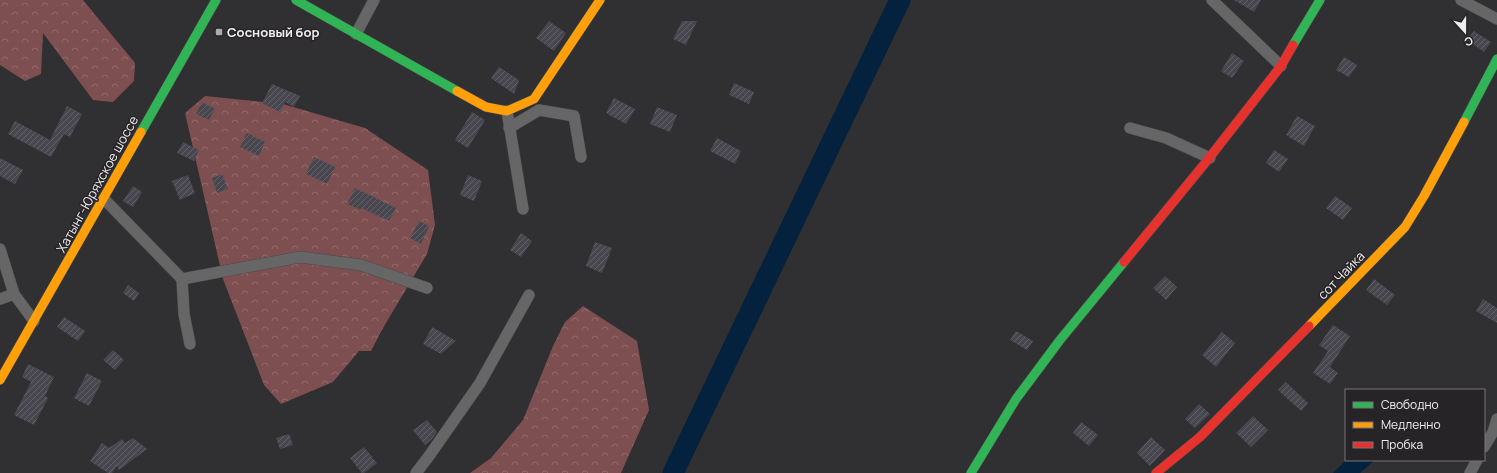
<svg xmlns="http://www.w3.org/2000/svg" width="1497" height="473" font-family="Manrope,sans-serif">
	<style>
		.forest { fill: url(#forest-crowns) }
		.water { fill: #04213d }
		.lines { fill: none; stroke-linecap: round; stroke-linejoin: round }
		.river { stroke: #04213d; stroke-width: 21 }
		.building { fill: url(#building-hatch) }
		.street-casing { stroke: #4c4b4d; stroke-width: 12 }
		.fast-casing { stroke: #4c4b4d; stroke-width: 10 }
		.slow-casing { stroke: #4c4b4d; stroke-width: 10 }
		.jam-casing { stroke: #4c4b4d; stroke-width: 10 }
		.street { stroke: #676667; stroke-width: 11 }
		.fast { stroke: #30b455; stroke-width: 9 }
		.slow { stroke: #ff9f0a; stroke-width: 9 }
		.jam { stroke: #e5322d; stroke-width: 9 }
		.poi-dot { fill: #acaaac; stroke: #272428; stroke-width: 1.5 }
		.labels { text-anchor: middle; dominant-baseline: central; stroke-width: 3; stroke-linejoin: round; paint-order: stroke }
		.poi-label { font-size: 13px; font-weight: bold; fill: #eeedef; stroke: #272428; text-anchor: start }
		.street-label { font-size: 13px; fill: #eeedef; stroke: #272428 }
	</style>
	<defs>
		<pattern id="forest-crowns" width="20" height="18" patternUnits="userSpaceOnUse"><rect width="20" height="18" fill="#7d4f50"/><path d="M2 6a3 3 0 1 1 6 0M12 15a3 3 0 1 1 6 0" fill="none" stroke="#90696a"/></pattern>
		<pattern id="building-hatch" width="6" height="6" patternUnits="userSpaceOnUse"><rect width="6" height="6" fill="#484750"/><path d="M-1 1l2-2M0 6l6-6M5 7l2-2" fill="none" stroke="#63626a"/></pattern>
	</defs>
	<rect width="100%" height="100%" fill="#302f31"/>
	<g class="forest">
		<polygon points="0,0 83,0 135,63 134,81 113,102 93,100 43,33 41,74 25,81 0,65"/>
		<polygon points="205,96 283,104 365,128 428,170 435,225 427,254 383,328 371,351 359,351 333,382 281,404 264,385 223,279 185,113"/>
		<polygon points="583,306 637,341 649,410 621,473 470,473 491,458 523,420 553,346 565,322"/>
	</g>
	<polygon class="water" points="1346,460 1375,460 1360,473 1333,473"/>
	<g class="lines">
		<polyline class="river" points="673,473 900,0"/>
	</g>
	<g class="building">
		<polygon points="1234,0 1261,0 1254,12"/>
		<polygon points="549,21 566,33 554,51 536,38"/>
		<polygon points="682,21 697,21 686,45 673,39"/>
		<polygon points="1474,31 1491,42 1484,52 1467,40"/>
		<polygon points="1232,53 1244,61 1232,78 1221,71"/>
		<polygon points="1344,57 1357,65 1349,77 1336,70"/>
		<polygon points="499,67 519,80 514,94 491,78"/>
		<polygon points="734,83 754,92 749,104 729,95"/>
		<polygon points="272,84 300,96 294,107 285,102 280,112 262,103"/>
		<polygon points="614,98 635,109 626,124 606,113"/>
		<polygon points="202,102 215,109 209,120 196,114"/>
		<polygon points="67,106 82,114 70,137 64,134 51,157 8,134 15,121 50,140"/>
		<polygon points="657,107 677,115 670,132 650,124"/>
		<polygon points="472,112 485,120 468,148 455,140"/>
		<polygon points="1297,116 1315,126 1304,146 1286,135"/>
		<polygon points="247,133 265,142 259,156 240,147"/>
		<polygon points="717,138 741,151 735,164 710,151"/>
		<polygon points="183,142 199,150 194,161 177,153"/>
		<polygon points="1274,150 1288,159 1279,172 1266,163"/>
		<polygon points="314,157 335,167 327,184 306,174"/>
		<polygon points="0,158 23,170 15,184 0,176"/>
		<polygon points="222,174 228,189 217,193 212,178"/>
		<polygon points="188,175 195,193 180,200 172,181"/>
		<polygon points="468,175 482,181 474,201 460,195"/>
		<polygon points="133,186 142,192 133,207 123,201"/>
		<polygon points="355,188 396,208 389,221 362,208 361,210 347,204"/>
		<polygon points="1335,196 1352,208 1343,220 1326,208"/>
		<polygon points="419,221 429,226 421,244 410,238"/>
		<polygon points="521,233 532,241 521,257 510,250"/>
		<polygon points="595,242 612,248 602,273 586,266"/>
		<polygon points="1165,276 1177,287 1166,300 1153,288"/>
		<polygon points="1374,279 1395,295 1387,305 1366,290"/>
		<polygon points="128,285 139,293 134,301 123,293"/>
		<polygon points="1483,299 1497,308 1497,323 1476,311"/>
		<polygon points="64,317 85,331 78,341 57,327"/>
		<polygon points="1333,325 1350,336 1330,367 1338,373 1330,384 1313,373 1328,351 1319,345"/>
		<polygon points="432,327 456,341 441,354 423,344"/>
		<polygon points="1016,331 1033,341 1027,350 1010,340"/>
		<polygon points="1222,332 1235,343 1216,367 1202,355"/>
		<polygon points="113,350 124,360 115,370 103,360"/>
		<polygon points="28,364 54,377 45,396 48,398 34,425 14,415 31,382 22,377"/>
		<polygon points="87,373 102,381 89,406 74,398"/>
		<polygon points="1286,382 1308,403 1301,411 1278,390"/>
		<polygon points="1199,404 1210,414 1195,428 1185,419"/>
		<polygon points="1253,416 1268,430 1251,447 1236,433"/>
		<polygon points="427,420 437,432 432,439 425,445 413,430"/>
		<polygon points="1081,422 1098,435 1089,446 1073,433"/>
		<polygon points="289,434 293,445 280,449 276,438"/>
		<polygon points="1151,437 1165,450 1150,466 1137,453"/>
		<polygon points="133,438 147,449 119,470 117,466 112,473 108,473 90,461 102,443 109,448 122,439 125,443"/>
		<polygon points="364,447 377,463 364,473 362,473 350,458"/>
	</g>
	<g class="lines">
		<defs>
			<g id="street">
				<polyline points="1212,0 1281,66"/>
				<polyline points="1461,0 1497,19"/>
				<polyline points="356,34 374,0"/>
				<polyline points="507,111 523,209"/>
				<polyline points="509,128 539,110 574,116 581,157"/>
				<polyline points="1130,128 1166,138 1210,158"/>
				<polyline points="104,199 182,279 300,257 361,265 427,288"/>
				<polyline points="0,249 14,294 34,321"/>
				<polyline points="182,279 184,314 190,344"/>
				<polyline points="0,299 14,294"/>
				<polyline points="1484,447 1493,432 1497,419"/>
				<polyline points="416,473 429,456 480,383 529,295"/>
				<polyline points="1470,473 1477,460"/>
			</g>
			<g id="fast">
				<polyline points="296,0 457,91"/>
				<polyline points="1293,45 1320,0"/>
				<polyline points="1464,122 1497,59"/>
				<polyline points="141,132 216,0"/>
				<polyline points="971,473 1016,399 1060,340 1124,262"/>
			</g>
			<g id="slow">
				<polyline points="457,91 486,107 507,111 534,99 600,0"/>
				<polyline points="1309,326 1405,227 1424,196 1464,122"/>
				<polyline points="0,380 141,132"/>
			</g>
			<g id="jam">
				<polyline points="1124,262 1206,162 1281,66 1293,45"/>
				<polyline points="1156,473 1200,437 1309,326"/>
			</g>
		</defs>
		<use href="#street" class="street-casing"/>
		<use href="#fast" class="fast-casing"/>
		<use href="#slow" class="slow-casing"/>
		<use href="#jam" class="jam-casing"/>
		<use href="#street" class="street"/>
		<use href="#fast" class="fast"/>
		<use href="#slow" class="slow"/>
		<use href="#jam" class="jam"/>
	</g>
	<rect class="poi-dot" x="215" y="28" width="8" height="8" rx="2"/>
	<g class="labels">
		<g class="poi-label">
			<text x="227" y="32">Сосновый бор</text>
		</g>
		<g class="street-label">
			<text transform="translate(97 184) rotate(-61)">Хатынг-Юряхское шоссе</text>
			<text transform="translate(1341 275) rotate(-46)">сот Чайка</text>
		</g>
	</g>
	<rect x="1345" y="389" width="140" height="72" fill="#272428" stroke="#777478"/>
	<rect x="1353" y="402" width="20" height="6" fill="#30b455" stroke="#777478"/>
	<text x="1381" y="409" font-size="12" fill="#eeedef">Свободно</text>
	<rect x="1353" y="422" width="20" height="6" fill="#ff9f0a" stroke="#777478"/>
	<text x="1381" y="429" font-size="12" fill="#eeedef">Медленно</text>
	<rect x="1353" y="442" width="20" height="6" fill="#e5322d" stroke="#777478"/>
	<text x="1381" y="449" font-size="12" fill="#eeedef">Пробка</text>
	<g transform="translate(1465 32) rotate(159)" stroke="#272428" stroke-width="3" paint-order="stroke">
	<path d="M0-3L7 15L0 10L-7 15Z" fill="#eeedef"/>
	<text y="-6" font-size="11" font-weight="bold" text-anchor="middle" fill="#eeedef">С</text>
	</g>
</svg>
